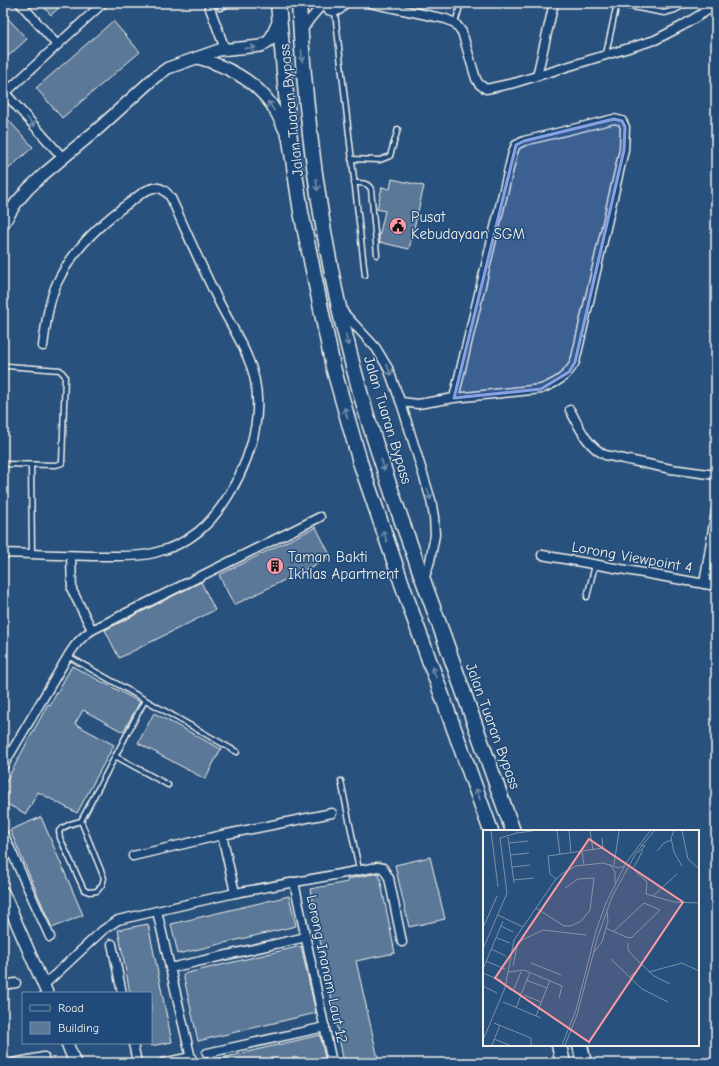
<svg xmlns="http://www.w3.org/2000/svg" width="719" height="1066" font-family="'Comic Neue',sans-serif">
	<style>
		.building { fill: #5b7899; stroke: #f4f1e8 }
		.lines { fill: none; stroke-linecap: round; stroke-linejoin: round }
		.lane-casing { stroke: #f4f1e8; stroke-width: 7 }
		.street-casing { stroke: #f4f1e8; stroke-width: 11 }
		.secondary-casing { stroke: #f4f1e8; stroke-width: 14 }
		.highway-casing { stroke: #f4f1e8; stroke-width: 17 }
		.lane { stroke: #1f4a7a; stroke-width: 4 }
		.street { stroke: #1f4a7a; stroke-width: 8 }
		.secondary { stroke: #1f4a7a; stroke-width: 11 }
		.highway { stroke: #1f4a7a; stroke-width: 14 }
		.oneway { stroke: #748da6 }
		.marked { fill: #88a0e0; fill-opacity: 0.2; stroke: #88a0e0; stroke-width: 3; stroke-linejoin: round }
		.labels { text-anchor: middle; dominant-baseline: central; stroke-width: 3; stroke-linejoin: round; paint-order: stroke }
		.street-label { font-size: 15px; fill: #f4f1e8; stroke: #1f4a7a }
		.poi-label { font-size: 15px; fill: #f4f1e8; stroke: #1f4a7a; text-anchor: start }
		.inset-river { fill: none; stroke: #6e88a2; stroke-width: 2 }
		.inset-road { fill: none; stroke: #7a91a8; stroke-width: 1 }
		.view { fill: #ff9aa2; fill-opacity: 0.15; stroke: #ff9aa2; stroke-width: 2 }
		.inset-edge { fill: none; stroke: #f4f1e8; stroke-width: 2 }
	</style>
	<rect width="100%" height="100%" fill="#28517e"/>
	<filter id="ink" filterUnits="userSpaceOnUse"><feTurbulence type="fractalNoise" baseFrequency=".025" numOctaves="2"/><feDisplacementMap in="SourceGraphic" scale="8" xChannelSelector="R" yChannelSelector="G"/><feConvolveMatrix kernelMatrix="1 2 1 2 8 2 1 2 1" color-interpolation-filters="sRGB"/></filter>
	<g filter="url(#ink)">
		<g class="building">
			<polygon points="40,3 64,3 51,15"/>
			<polygon points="3,13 27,39 3,61"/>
			<polygon points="113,21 140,52 62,118 36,88"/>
			<polygon points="3,114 33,147 3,174"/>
			<polygon points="392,179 424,186 409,249 379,242 379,237 385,211 377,209 382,187 390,189"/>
			<polygon points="316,527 331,557 234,605 219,575"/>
			<polygon points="201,582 215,610 119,658 105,630"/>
			<polygon points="72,666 140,702 123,732 83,710 75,724 114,745 77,813 38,792 26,814 3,802 3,787 48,704 50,705"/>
			<polygon points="154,713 221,749 205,779 138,743"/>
			<polygon points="41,817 83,915 52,928 10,830"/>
			<polygon points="430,857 445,919 409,927 395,865"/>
			<polygon points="379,873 395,953 356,961 379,1063 344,1063 310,889 348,882 347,879"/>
			<polygon points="289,896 296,926 178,954 171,924"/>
			<polygon points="148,924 172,1042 151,1046 151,993 130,993 118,930"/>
			<polygon points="301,946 316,1013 198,1041 183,974"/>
			<polygon points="320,1035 326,1063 213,1063 213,1060"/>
		</g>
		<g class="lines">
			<defs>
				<g id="lane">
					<polyline points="617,4 664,13 675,10 688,3"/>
					<polyline points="220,8 230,3"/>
					<polyline points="335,12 365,275"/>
					<polyline points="455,23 461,3"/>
					<polyline points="606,54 617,3"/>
					<polyline points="351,159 380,160 390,156 398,129"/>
					<path d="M354 183C361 183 367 182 371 189L377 255"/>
					<polyline points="3,367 7,366 60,370 65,376 62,463 56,465 3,464"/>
					<polyline points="31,465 32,554"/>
					<polyline points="587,597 595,565"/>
					<polyline points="68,656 237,752"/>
					<polyline points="115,756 168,785"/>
					<polyline points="341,781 359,869"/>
					<path d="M81 821 104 878 102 885 97 891 89 892 84 890 60 838 59 831C65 825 73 823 81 821L145 700"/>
				</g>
				<g id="street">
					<polyline points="20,3 57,45"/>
					<polyline points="208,3 225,49"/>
					<path d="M323 3 328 10C335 13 342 11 344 3"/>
					<polyline points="370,3 446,19 455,23 462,32 476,79 479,84 486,89 514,83 655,40 682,26 716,5"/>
					<polyline points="301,32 310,19 323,4"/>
					<polyline points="537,76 554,3"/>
					<polyline points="5,93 63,158"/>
					<polyline points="3,95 103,3"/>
					<polyline points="342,311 376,348 388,368 402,406 431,500 434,517 435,535 430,561 424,580"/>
					<path d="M401 402 418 404 454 398 541 389C556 383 567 377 575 362L624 150 625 127 622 121 614 119 524 141 516 145 513 152 454 398"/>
					<path d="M570 410C580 428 586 445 605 455L671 469 716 475"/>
					<path d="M3 553C37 554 71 556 106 556 121 556 138 557 154 553 190 544 211 525 230 493 254 452 268 402 247 356 239 337 228 320 219 302 202 268 187 233 171 198 167 192 162 186 154 188 146 189 139 195 133 200 103 221 73 249 57 283 48 303 46 324 43 346"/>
					<polyline points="542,555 716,586"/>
					<polyline points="71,556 72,590 92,630"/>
					<polyline points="704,584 716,511"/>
					<path d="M3 766 68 656C75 645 81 637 92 630L320 517"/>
					<polyline points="3,833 50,937"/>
					<polyline points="222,835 235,893"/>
					<polyline points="133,856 222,835 332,813"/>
					<polyline points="294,882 332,1063"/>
					<polyline points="157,911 192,1063"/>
					<polyline points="112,944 122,993"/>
					<polyline points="170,968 306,937"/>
					<polyline points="3,985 16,983"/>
					<polyline points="44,985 103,930 118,920 235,893 378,867 383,868 389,878 402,942"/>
					<polyline points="133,1043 137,1063"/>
					<polyline points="207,1053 325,1027"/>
					<polyline points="13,1063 44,1057"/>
					<polyline points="163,1063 191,1057"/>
				</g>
				<g id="secondary">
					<path d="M198 58C226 66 254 80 271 104 278 114 283 127 288 137"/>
					<polyline points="3,224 16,203 28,189 45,173 99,128 155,77 168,68 219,50 261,46 270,40 279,20"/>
					<polyline points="3,892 47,993"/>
					<polyline points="67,1043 75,1063"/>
				</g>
				<g id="highway">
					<polyline points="278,3 290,140 301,212 333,367 360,462 411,610 491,831"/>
					<path d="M299 3C306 136 325 270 362 399 385 478 414 555 442 632 466 698 489 765 513 831"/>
					<polyline points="559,1045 563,1063"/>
					<polyline points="580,1045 584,1063"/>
				</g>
			</defs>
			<use href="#lane" class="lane-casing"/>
			<use href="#street" class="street-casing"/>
			<use href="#secondary" class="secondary-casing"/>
			<use href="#highway" class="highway-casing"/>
			<use href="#lane" class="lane"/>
			<use href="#street" class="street"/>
			<use href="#secondary" class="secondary"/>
			<use href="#highway" class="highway"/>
		</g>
		<defs><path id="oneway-shaft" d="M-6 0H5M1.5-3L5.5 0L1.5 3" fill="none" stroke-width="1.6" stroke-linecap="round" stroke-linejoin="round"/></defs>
		<g class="oneway">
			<use href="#oneway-shaft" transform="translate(250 48) rotate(-5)"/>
			<use href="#oneway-shaft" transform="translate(302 56) rotate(85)"/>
			<use href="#oneway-shaft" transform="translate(271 106) rotate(-123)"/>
			<use href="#oneway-shaft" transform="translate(31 122) rotate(49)"/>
			<use href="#oneway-shaft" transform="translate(317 185) rotate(83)"/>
			<use href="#oneway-shaft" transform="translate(347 340) rotate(76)"/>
			<use href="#oneway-shaft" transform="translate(389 370) rotate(68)"/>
			<use href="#oneway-shaft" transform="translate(346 413) rotate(-106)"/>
			<use href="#oneway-shaft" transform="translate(383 465) rotate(73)"/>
			<use href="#oneway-shaft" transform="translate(429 494) rotate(73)"/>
			<use href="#oneway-shaft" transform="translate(385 536) rotate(-109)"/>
			<use href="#oneway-shaft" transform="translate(434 672) rotate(-110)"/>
			<use href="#oneway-shaft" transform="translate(478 794) rotate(-110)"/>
		</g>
	</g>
	<path class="marked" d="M614 119 622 121 625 127 624 150 575 362 569 372 541 389 454 398 516 145 524 141Z"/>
	<defs>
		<symbol id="civic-disc" viewBox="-11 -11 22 22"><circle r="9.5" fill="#ff9aa2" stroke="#1f4a7a"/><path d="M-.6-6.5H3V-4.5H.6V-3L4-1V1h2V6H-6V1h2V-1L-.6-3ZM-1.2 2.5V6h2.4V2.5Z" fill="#111"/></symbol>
		<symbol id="building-disc" viewBox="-11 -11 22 22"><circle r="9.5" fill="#ff9aa2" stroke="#1f4a7a"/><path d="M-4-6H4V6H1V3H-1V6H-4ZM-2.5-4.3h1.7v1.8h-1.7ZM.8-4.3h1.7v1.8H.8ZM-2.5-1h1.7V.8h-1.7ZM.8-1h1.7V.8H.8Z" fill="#111"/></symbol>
	</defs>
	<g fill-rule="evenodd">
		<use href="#civic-disc" x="388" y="216" width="20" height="20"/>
		<use href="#building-disc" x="265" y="556" width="20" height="20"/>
	</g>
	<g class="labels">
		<g class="street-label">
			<text transform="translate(291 110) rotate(-96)">Jalan Tuaran Bypass</text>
			<text transform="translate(388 420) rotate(73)">Jalan Tuaran Bypass</text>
			<text transform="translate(632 557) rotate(10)">Lorong Viewpoint 4</text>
			<text transform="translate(493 726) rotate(70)">Jalan Tuaran Bypass</text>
			<text transform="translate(327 969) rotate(78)">Lorong Inanam Laut 12</text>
		</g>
		<g class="poi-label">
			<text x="411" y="217">Pusat<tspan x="411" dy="17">Kebudayaan SGM</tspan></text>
			<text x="288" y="557">Taman Bakti<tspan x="288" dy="17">Ikhlas Apartment</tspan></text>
		</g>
	</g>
	<g transform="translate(483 830)">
		<rect width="216" height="216" fill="#28517e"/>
		<path class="inset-river" d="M0 49V62"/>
		<path class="inset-road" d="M8 1 15 57M74 1 77 24M86 1 88 23M107 1 110 20M191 1 188 8 191 22 199 36M199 1 205 29 216 39M34 3 49 1M25 7 31 53M26 13 45 11M174 21 181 13 188 10M99 22 101 35M155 23 162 16 158 15M27 25 46 23M127 34 132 42V53M131 35 136 1M29 37 47 35M151 37 160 20M151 40 164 52 163 64 191 72 216 73M73 49 67 44 65 26 120 18 119 8M30 50 51 48M170 66 194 44M53 78 81 96H88L98 91 107 80 111 48 95 49 82 58M15 85 40 97M18 96 30 102M123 97 125 99 143 107 148 108 177 80 161 73 131 101M0 98 14 66M14 108 27 113M145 113V120L153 129 171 146 187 154M0 119 24 63 17 8 34 3V1M8 119 23 126M111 122 119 112 125 91 124 82M128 129 159 159 185 172M3 131 22 139M48 133 78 145M30 136 35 112 60 100 103 105M0 139 20 91M25 142 41 140 79 156 76 168M166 142 199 133 216 141M0 143 19 151M147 147 159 135M43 150 64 158M0 156 14 163M26 159 38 164M30 161 38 142M41 165 58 172M20 172 58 188M33 178 47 142M53 186 67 150M11 193 48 208V215M11 209 26 215M0 210 22 158 31 110 73 49 80 43 93 36 120 33 136 38 141 36M9 215 17 195M79 215 93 180 113 101 123 73 143 33 167 1M82 215 94 185 115 106 129 67 153 23 171 1"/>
		<path class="view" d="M106 9 200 72 106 212 12 148Z"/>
		<rect width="216" height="216" class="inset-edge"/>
	</g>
	<rect width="719" height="1066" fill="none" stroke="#1f4a7a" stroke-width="16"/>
	<rect x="8" y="8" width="703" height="1050" fill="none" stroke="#f4f1e8" stroke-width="1.5" filter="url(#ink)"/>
	<rect x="22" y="992" width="130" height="52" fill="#1f4a7a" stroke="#748da6"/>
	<rect x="30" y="1005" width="20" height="6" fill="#1f4a7a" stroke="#748da6"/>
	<text x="58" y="1012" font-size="12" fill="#f4f1e8">Road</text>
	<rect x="30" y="1022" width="20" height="12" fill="#5b7899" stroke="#748da6"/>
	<text x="58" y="1032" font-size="12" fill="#f4f1e8">Building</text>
</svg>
